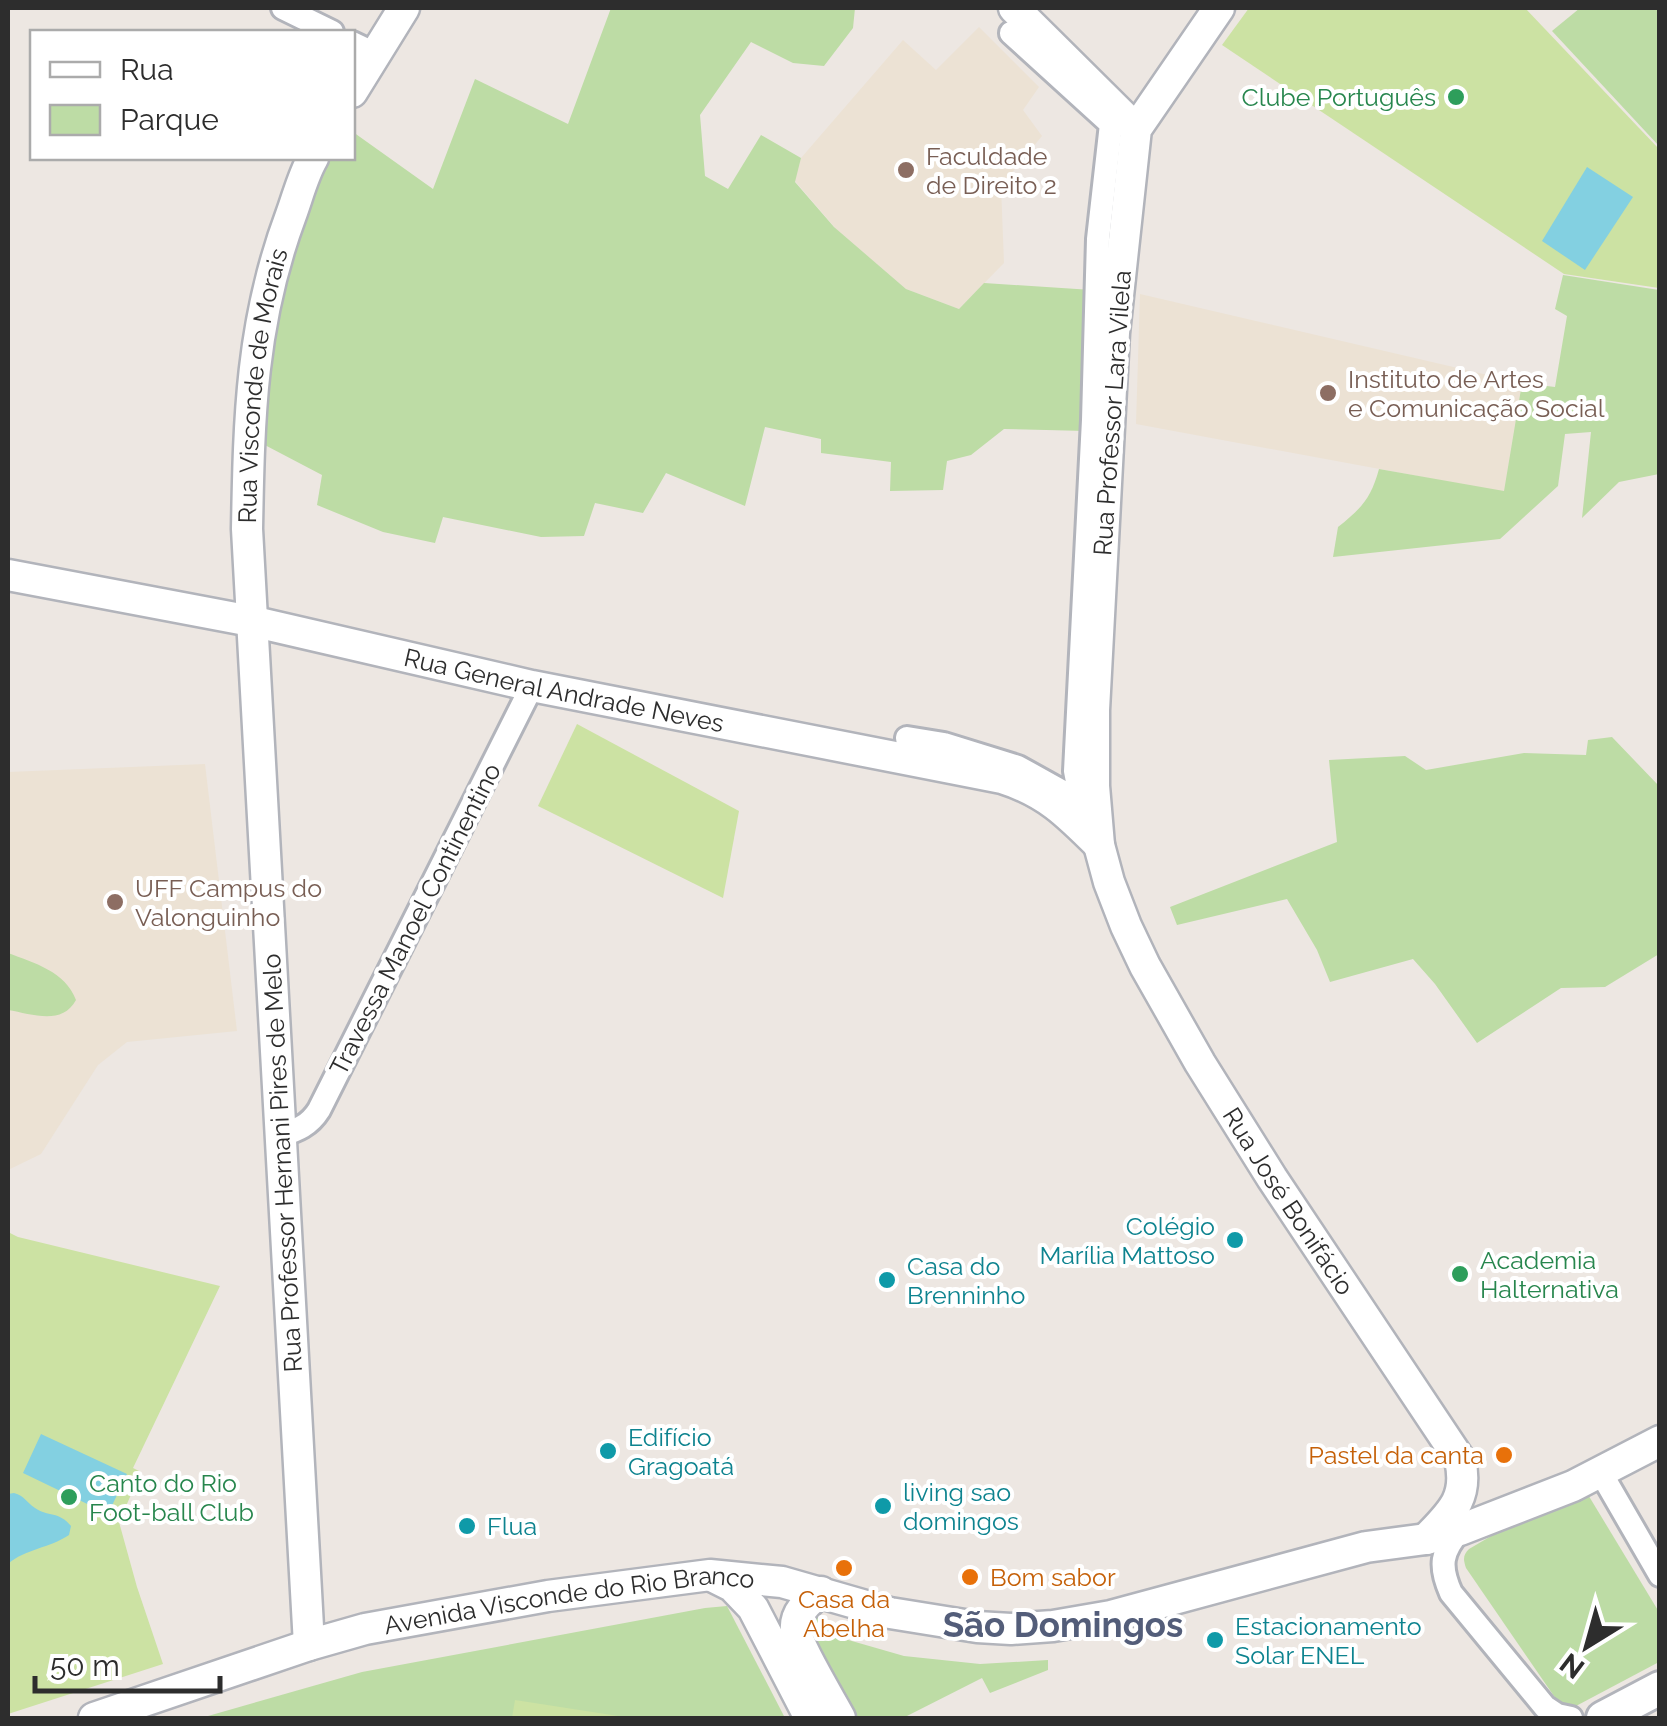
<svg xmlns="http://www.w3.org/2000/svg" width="1667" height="1726" font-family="Raleway,sans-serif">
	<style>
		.education { fill: #ece2d4 }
		.green { fill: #bddca5 }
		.pitch { fill: #cce2a3 }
		.water { fill: #83d0e1 }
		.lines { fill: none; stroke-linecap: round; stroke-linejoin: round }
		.minor-casing { stroke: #b2b4bb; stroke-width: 28 }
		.tertiary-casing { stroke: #b2b4bb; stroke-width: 35 }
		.secondary-casing { stroke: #b2b4bb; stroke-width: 38 }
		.minor { stroke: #fff; stroke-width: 22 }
		.tertiary { stroke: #fff; stroke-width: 30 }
		.secondary { stroke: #fff; stroke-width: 32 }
		.leisure-dot { fill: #2e9e5b; stroke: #fff; stroke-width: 4 }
		.education-dot { fill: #8d6e63; stroke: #fff; stroke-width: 4 }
		.culture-dot { fill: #0f9aa8; stroke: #fff; stroke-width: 4 }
		.food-dot { fill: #e8710a; stroke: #fff; stroke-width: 4 }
		.labels { text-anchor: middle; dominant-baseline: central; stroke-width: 8; stroke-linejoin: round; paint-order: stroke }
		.leisure-label { font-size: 25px; fill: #27864d; stroke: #fff; text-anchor: start }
		.education-label { font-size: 25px; fill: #785e54; stroke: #fff; text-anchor: start }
		.street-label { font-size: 25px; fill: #2d2d2d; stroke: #fff }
		.culture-label { font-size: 25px; fill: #0d838f; stroke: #fff; text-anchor: start }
		.food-label { font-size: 25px; fill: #c56008; stroke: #fff; text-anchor: end }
		.district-label { font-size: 35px; font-weight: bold; fill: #535d79; stroke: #fff }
	</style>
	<rect width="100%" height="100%" fill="#ede7e2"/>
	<g class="education">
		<polygon points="979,27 1039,87 1023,110 1042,136 1001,186 1004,263 959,309 906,289 837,230 795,181 801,158 903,40 936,70"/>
		<polygon points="1140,294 1522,383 1504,492 1136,424"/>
		<polygon points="205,764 237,1031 127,1042 98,1065 41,1154 8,1170 8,772"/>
	</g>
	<g class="green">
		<polygon points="611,8 855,8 853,28 824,66 793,63 751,42 700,115 705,176 728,189 761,135 801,158 795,182 834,227 906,289 959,309 984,283 1092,290 1086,431 1004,429 971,455 947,461 943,490 890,491 891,462 821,453 821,439 765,427 745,506 666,473 643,513 595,503 584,536 541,537 443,517 435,543 383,532 317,505 322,475 261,443 254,325 323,158 352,158 353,132 433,189 475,79 568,124"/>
		<polygon points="1580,8 1659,8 1659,146 1552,31"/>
		<path d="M1563 275 1659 290V474L1619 482 1582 518 1591 432 1565 434 1558 486 1500 539 1333 557 1338 527C1362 508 1371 498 1379 469L1504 491 1522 383 1555 387 1567 316 1555 309Z"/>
		<polygon points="1612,737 1659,786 1659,954 1605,987 1561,988 1477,1043 1435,984 1413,959 1330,982 1317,950 1287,899 1177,925 1170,907 1337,842 1329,760 1405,756 1426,770 1524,753 1586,755 1588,740"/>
		<path d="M8 953C34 963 65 971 76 1000 62 1026 32 1014 8 1010Z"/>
		<path d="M1568 1491 1587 1493 1659 1612V1662L1576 1706H1565L1558 1702 1466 1568C1463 1559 1463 1555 1469 1549Z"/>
		<polygon points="727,1606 785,1718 201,1718 362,1672 705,1608"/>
		<polygon points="807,1614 817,1615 831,1635 904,1656 980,1664 1048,1660 1048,1670 990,1693 982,1678 903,1718 849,1718 803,1632"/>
	</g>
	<g class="pitch">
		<polygon points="1249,8 1525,8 1659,149 1659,288 1564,274 1222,45"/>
		<polygon points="577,724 739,811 723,898 538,806"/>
		<polygon points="8,1232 18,1237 220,1286 133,1468 141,1472 119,1522 137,1587 163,1664 8,1714"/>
		<polygon points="515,1700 631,1718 512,1718"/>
	</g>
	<g class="water">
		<polygon points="1587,167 1633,197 1585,270 1542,241"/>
		<polygon points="41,1434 127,1474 108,1514 23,1473"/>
		<path d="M14 1493C25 1496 26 1502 35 1508 48 1517 59 1511 71 1526L69 1535C50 1548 25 1549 8 1564V1494Z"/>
	</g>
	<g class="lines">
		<defs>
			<g id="minor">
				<polyline points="283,8 332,32"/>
				<polyline points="352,43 375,54"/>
				<polyline points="907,738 944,744 1018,767 1081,802 1075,771 1093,420 1098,239 1111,124 1011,33"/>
				<path d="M280 1136C297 1130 309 1126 319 1110L532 686"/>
				<polyline points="1601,1473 1660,1575"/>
				<path d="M1460 1530C1441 1552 1439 1566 1451 1593L1545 1707 1557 1715 1571 1718"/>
			</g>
			<g id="tertiary">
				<polyline points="1014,8 1136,129"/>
				<path id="s1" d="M1219 8 1136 129 1114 333 1094 710V786L1099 845 1109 882 1126 926 1145 966 1200 1063 1272 1178 1460 1460C1469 1498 1451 1513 1426 1539"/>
				<polyline points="352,92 404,8"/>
				<path id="s2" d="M8 575 251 621 532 686 1002 778C1046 792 1067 813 1099 845"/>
				<polyline points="712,1576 732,1586 753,1608 810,1718"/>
				<path d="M821 1592C808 1601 794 1613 796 1631 798 1647 831 1701 840 1718"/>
				<path id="s3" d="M309 1645 247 529C249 417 251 322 291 215 298 196 303 175 313 158"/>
				<path id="s4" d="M94 1718 309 1645 365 1629 548 1596 710 1575 782 1582 890 1613 977 1627 1011 1629 1053 1626 1111 1616 1366 1547 1426 1539 1460 1530 1573 1486 1660 1441"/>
			</g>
			<polyline id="secondary" points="1603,1718 1660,1688"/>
		</defs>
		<use href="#minor" class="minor-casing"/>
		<use href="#tertiary" class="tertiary-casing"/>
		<use href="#secondary" class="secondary-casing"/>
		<use href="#minor" class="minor"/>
		<use href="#tertiary" class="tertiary"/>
		<use href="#secondary" class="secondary"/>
	</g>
	<g class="leisure-dot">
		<circle cx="1456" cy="97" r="10"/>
		<circle cx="1460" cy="1274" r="10"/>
		<circle cx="69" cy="1497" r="10"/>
	</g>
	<g class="education-dot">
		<circle cx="906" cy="170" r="10"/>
		<circle cx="1328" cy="393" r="10"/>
		<circle cx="115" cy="902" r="10"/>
	</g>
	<g class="culture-dot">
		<circle cx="1235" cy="1240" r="10"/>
		<circle cx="887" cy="1280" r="10"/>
		<circle cx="608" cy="1451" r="10"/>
		<circle cx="883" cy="1506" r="10"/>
		<circle cx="467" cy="1526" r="10"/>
		<circle cx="1215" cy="1640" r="10"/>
	</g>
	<g class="food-dot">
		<circle cx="1504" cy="1455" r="10"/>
		<circle cx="844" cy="1568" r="10"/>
		<circle cx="970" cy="1577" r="10"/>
	</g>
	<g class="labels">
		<g class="leisure-label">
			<text x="1436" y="97" text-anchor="end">Clube Português</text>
			<text x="1480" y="1260">Academia<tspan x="1480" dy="29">Halternativa</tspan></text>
			<text x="89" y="1483">Canto do Rio<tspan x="89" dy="29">Foot-ball Club</tspan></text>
		</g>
		<g class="education-label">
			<text x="926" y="156">Faculdade<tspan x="926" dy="29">de Direito 2</tspan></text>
			<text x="1348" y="379">Instituto de Artes<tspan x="1348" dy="29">e Comunicação Social</tspan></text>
			<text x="135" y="888">UFF Campus do<tspan x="135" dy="29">Valonguinho</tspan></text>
		</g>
		<g class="street-label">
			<text stroke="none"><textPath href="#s3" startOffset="1262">Rua Visconde de Morais</textPath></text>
			<text transform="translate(1112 413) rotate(-86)">Rua Professor Lara Vilela</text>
			<text stroke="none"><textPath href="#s2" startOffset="568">Rua General Andrade Neves</textPath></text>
			<text transform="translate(415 919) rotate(-63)">Travessa Manoel Continentino</text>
			<text transform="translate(282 1163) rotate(-93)">Rua Professor Hernani Pires de Melo</text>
			<text stroke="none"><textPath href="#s1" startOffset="1270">Rua José Bonifácio</textPath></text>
			<text stroke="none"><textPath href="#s4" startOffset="492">Avenida Visconde do Rio Branco</textPath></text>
		</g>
		<g class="culture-label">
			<text x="1215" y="1226" text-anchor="end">Colégio<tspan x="1215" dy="29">Marília Mattoso</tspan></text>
			<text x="907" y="1266">Casa do<tspan x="907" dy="29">Brenninho</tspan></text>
			<text x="628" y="1437">Edifício<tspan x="628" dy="29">Gragoatá</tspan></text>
			<text x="903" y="1492">living sao<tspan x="903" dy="29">domingos</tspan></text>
			<text x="487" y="1526">Flua</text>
			<text x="1235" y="1626">Estacionamento<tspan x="1235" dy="29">Solar ENEL</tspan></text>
		</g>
		<g class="food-label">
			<text x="1484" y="1455">Pastel da canta</text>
			<text x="990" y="1577" text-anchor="start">Bom sabor</text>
			<text x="844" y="1599" text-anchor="middle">Casa da<tspan x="844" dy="29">Abelha</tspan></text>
		</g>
		<g class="district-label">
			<text x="1063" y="1624">São Domingos</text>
		</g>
	</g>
	<rect width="1667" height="1726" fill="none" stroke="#2d2d2d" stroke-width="20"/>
	<rect x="30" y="30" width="325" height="130" fill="#ffffff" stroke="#ababab" stroke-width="2.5"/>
	<rect x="50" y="62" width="50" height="15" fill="#ffffff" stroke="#ababab" stroke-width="2.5"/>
	<text x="120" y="80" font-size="30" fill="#2d2d2d">Rua</text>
	<rect x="50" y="105" width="50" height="30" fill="#bddca5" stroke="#ababab" stroke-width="2.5"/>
	<text x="120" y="130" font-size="30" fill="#2d2d2d">Parque</text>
	<g transform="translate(1587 1646) rotate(217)" stroke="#ffffff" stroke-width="8" paint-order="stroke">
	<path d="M0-8L18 38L0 25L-18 38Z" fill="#2d2d2d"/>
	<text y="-15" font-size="28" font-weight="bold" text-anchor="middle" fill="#2d2d2d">N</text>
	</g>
	<path d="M35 1676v15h185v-15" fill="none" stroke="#2d2d2d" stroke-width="5"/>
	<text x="50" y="1676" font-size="30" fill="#2d2d2d" stroke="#ffffff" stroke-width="8" paint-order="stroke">50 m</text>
</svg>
